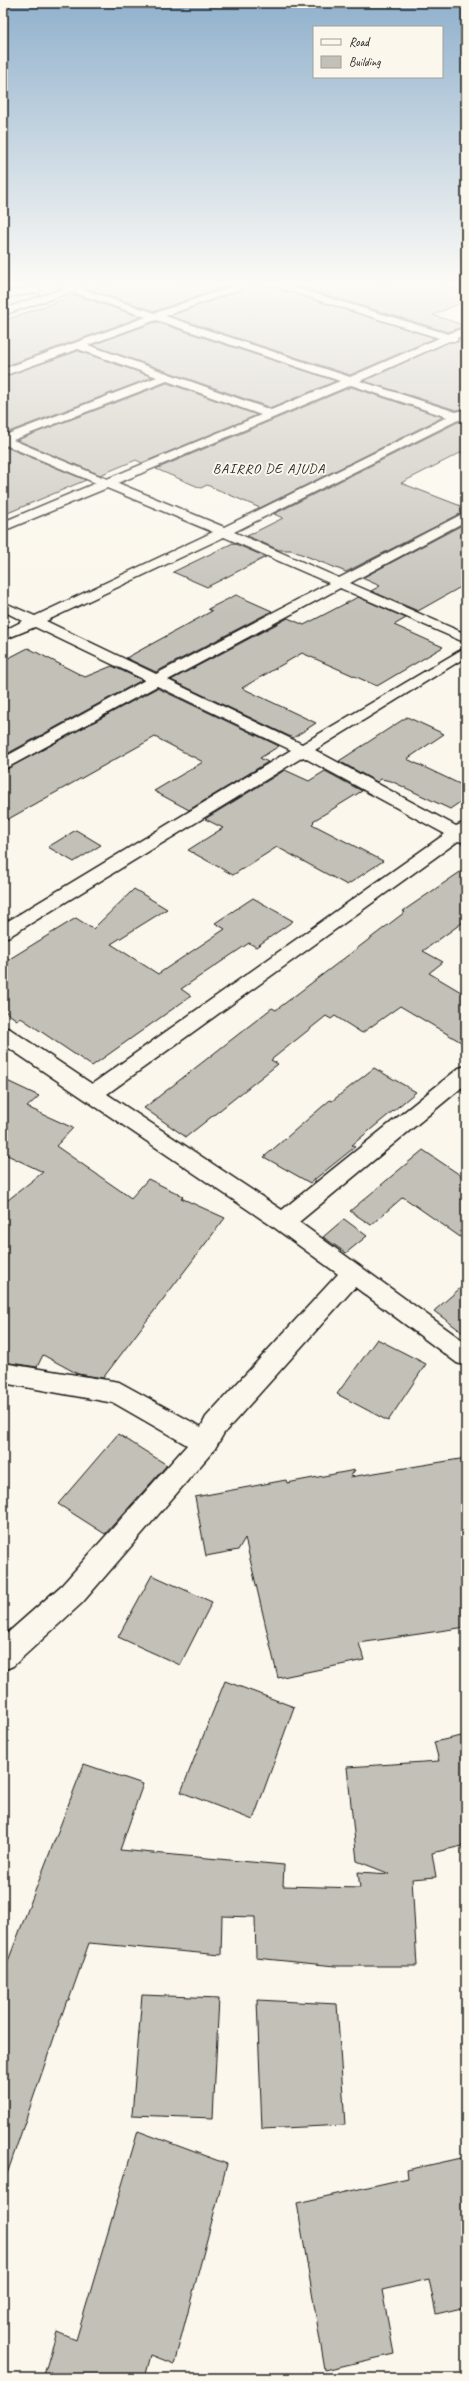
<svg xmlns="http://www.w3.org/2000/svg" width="469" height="2381" font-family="Caveat,sans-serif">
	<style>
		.built { fill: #eae6dc }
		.building { fill: #c3c0b8; stroke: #1c1c1c }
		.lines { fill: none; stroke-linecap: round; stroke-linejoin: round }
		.minor-casing { stroke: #1c1c1c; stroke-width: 3 }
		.minor { fill: #fbf7ec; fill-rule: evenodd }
		.labels { text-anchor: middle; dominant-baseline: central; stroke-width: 4; stroke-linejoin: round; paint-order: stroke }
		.far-neighbourhood-label { font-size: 14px; letter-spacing: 1px; fill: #1c1c1c; stroke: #fbf7ec }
	</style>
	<rect width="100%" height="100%" fill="#fbf7ec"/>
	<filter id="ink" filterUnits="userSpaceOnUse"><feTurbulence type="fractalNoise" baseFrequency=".025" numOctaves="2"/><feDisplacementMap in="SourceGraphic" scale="8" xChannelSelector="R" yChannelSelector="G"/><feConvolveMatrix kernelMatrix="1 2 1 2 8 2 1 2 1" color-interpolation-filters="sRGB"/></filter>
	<g filter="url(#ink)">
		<polygon class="built" points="3,283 63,283 72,289 3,312"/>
		<g class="building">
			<polygon points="107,283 236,283 155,311 89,290"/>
			<polygon points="258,283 263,283 435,338 350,375 170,316"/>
			<polygon points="286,283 439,283 466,293 466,301 433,315 466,326 448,332"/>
			<polygon points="75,295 141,317 3,367 3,321"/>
			<polygon points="156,322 336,381 271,408 92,345"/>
			<polygon points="466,336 466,408 456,410 364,381 449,342 458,342 458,339"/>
			<polygon points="78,351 153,377 3,434 3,377"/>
			<polygon points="167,383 257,415 142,463 136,460 100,475 17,440"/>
			<polygon points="351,387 443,417 260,508 207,485 201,488 156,469"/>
			<polygon points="458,422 466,423 466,450 401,483 466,508 466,511 346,572 291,550 279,550 247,536 283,518 274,514"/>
			<polygon points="3,446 86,480 3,515"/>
			<polygon points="466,523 466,584 418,611 371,591 380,586 362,578"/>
			<polygon points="233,543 266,557 207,587 173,572"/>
			<polygon points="236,595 272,611 156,672 126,658 212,611 208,609"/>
			<polygon points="358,597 406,618 394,625 443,647 377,686 302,653 242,688 316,723 293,738 171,680 288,618 304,625"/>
			<polygon points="28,648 85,677 112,666 142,680 3,756 3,661"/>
			<polygon points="157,688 279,746 260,758 268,762 189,810 154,791 203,762 155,737 3,822 3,771"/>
			<polygon points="407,717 444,734 407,759 466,787 466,798 450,809 391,781 381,779 377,782 339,761"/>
			<polygon points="285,770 309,781 325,771 362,791 313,821 314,822 312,824 383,861 347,885 277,847 233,875 188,850 223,828 205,819"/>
			<polygon points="76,830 101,845 74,862 48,847"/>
			<polygon points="466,868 466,920 423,951 443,962 429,973 466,995 466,1045 400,1006 362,1033 335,1016 331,1019 326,1016 271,1060 278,1064 186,1137 144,1108 272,1008 276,1010 405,912 403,911"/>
			<polygon points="134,889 167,909 111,944 158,974 225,929 215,923 253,898 293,921 256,947 249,943 181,989 191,996 92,1066 21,1018 17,1020 3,1010 3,963 76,918 93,929"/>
			<polygon points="374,1068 416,1092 352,1145 355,1147 310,1183 264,1157 330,1100 332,1101"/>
			<polygon points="3,1079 39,1096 27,1107 73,1128 56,1146 131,1198 148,1179 183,1196 181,1198 225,1218 103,1378 78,1374 43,1355 37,1367 3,1362 3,1204 43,1172 3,1153"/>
			<polygon points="423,1150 466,1179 466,1241 403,1197 371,1225 350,1211"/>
			<polygon points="344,1219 367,1236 346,1253 323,1237"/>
			<polygon points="466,1283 466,1335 434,1311"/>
			<polygon points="377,1339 426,1364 388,1421 337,1394"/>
			<polygon points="118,1434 167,1465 105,1534 58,1504"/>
			<polygon points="466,1458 466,1627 359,1643 364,1660 278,1678 245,1538 238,1550 206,1556 195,1497 286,1480 287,1483 355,1470 350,1477"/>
			<polygon points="152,1575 212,1602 180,1665 118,1637"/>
			<polygon points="225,1681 294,1707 253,1820 181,1792"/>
			<polygon points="466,1735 466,1845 432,1853 436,1877 412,1879 417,1966 335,1966 256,1958 255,1917 222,1916 221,1955 89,1943 69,2000 67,2000 7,2174 3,2173 3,1974 84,1764 143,1784 120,1850 284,1865 283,1886 360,1888 358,1872 390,1874 357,1861 347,1767 439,1761 434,1742"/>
			<polygon points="142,1995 219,1998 213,2118 132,2115"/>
			<polygon points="257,2000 337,2004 345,2125 262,2129"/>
			<polygon points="138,2131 227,2164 174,2364 151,2355 145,2378 43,2378 57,2332 76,2340"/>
			<polygon points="466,2157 466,2307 436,2314 429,2279 382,2290 394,2354 325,2370 297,2203 408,2178 407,2170"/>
		</g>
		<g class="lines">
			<defs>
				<g id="minor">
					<path d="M58 283H70L73 286 85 284 87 286 82 289 155 313 242 283H257L165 316 350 377 439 338 264 283H280L448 334 466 327V334L457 338V341H449L360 381 456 412 466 409V422L458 420 234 532 339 578 466 512V521L350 583 466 634V643L340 588 168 680 302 744 466 647V657L315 750 456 826 466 822V843L458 841 107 1094 282 1210 459 1068 466 1066V1084L299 1222 466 1343V1366L457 1363 355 1287 224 1433 214 1450 82 1603 13 1666 3 1670V1637L62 1585 187 1445 114 1403 3 1383V1363L119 1382 201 1427 206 1417 338 1274 275 1228 3 1044V1027L10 1029 92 1084 445 834 303 757 10 936 3 938V924L291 750 157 686 3 770V758L145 680 35 627 3 640V631L23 621 3 611V602L35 616 213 532 107 488 3 531V522L96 483 3 444V436L157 377 78 349 3 376V369L146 317 72 292 3 315V309L65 288ZM156 320 340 381 271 410 88 345ZM167 381 261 415 107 479 13 440ZM351 385 447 417 224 527 118 483ZM224 537 329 583 156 674 46 621Z"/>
					<polygon points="440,283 457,283 466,286 466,292"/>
					<polygon points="36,287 41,290 39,292 3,298 3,292"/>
				</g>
			</defs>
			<use href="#minor" class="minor-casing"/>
			<use href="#minor" class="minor"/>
		</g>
	</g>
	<linearGradient id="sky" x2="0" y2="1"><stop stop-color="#91b1cd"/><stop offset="0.46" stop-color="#fdfbf6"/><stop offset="1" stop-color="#fdfbf6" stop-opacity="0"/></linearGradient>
	<rect width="469" height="617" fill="url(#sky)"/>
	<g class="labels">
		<g class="far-neighbourhood-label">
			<text x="269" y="468">BAIRRO DE AJUDA</text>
		</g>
	</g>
	<rect width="469" height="2381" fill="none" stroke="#fbf7ec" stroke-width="16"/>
	<rect x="8" y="8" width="453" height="2365" fill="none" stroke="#1c1c1c" stroke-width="1.5" filter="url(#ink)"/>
	<rect x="313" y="26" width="130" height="52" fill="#fbf7ec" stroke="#a29f99"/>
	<rect x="321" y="39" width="20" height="6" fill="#fbf7ec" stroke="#a29f99"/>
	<text x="349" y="46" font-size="12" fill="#1c1c1c">Road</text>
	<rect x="321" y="56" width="20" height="12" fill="#c3c0b8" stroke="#a29f99"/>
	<text x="349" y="66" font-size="12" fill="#1c1c1c">Building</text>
</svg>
